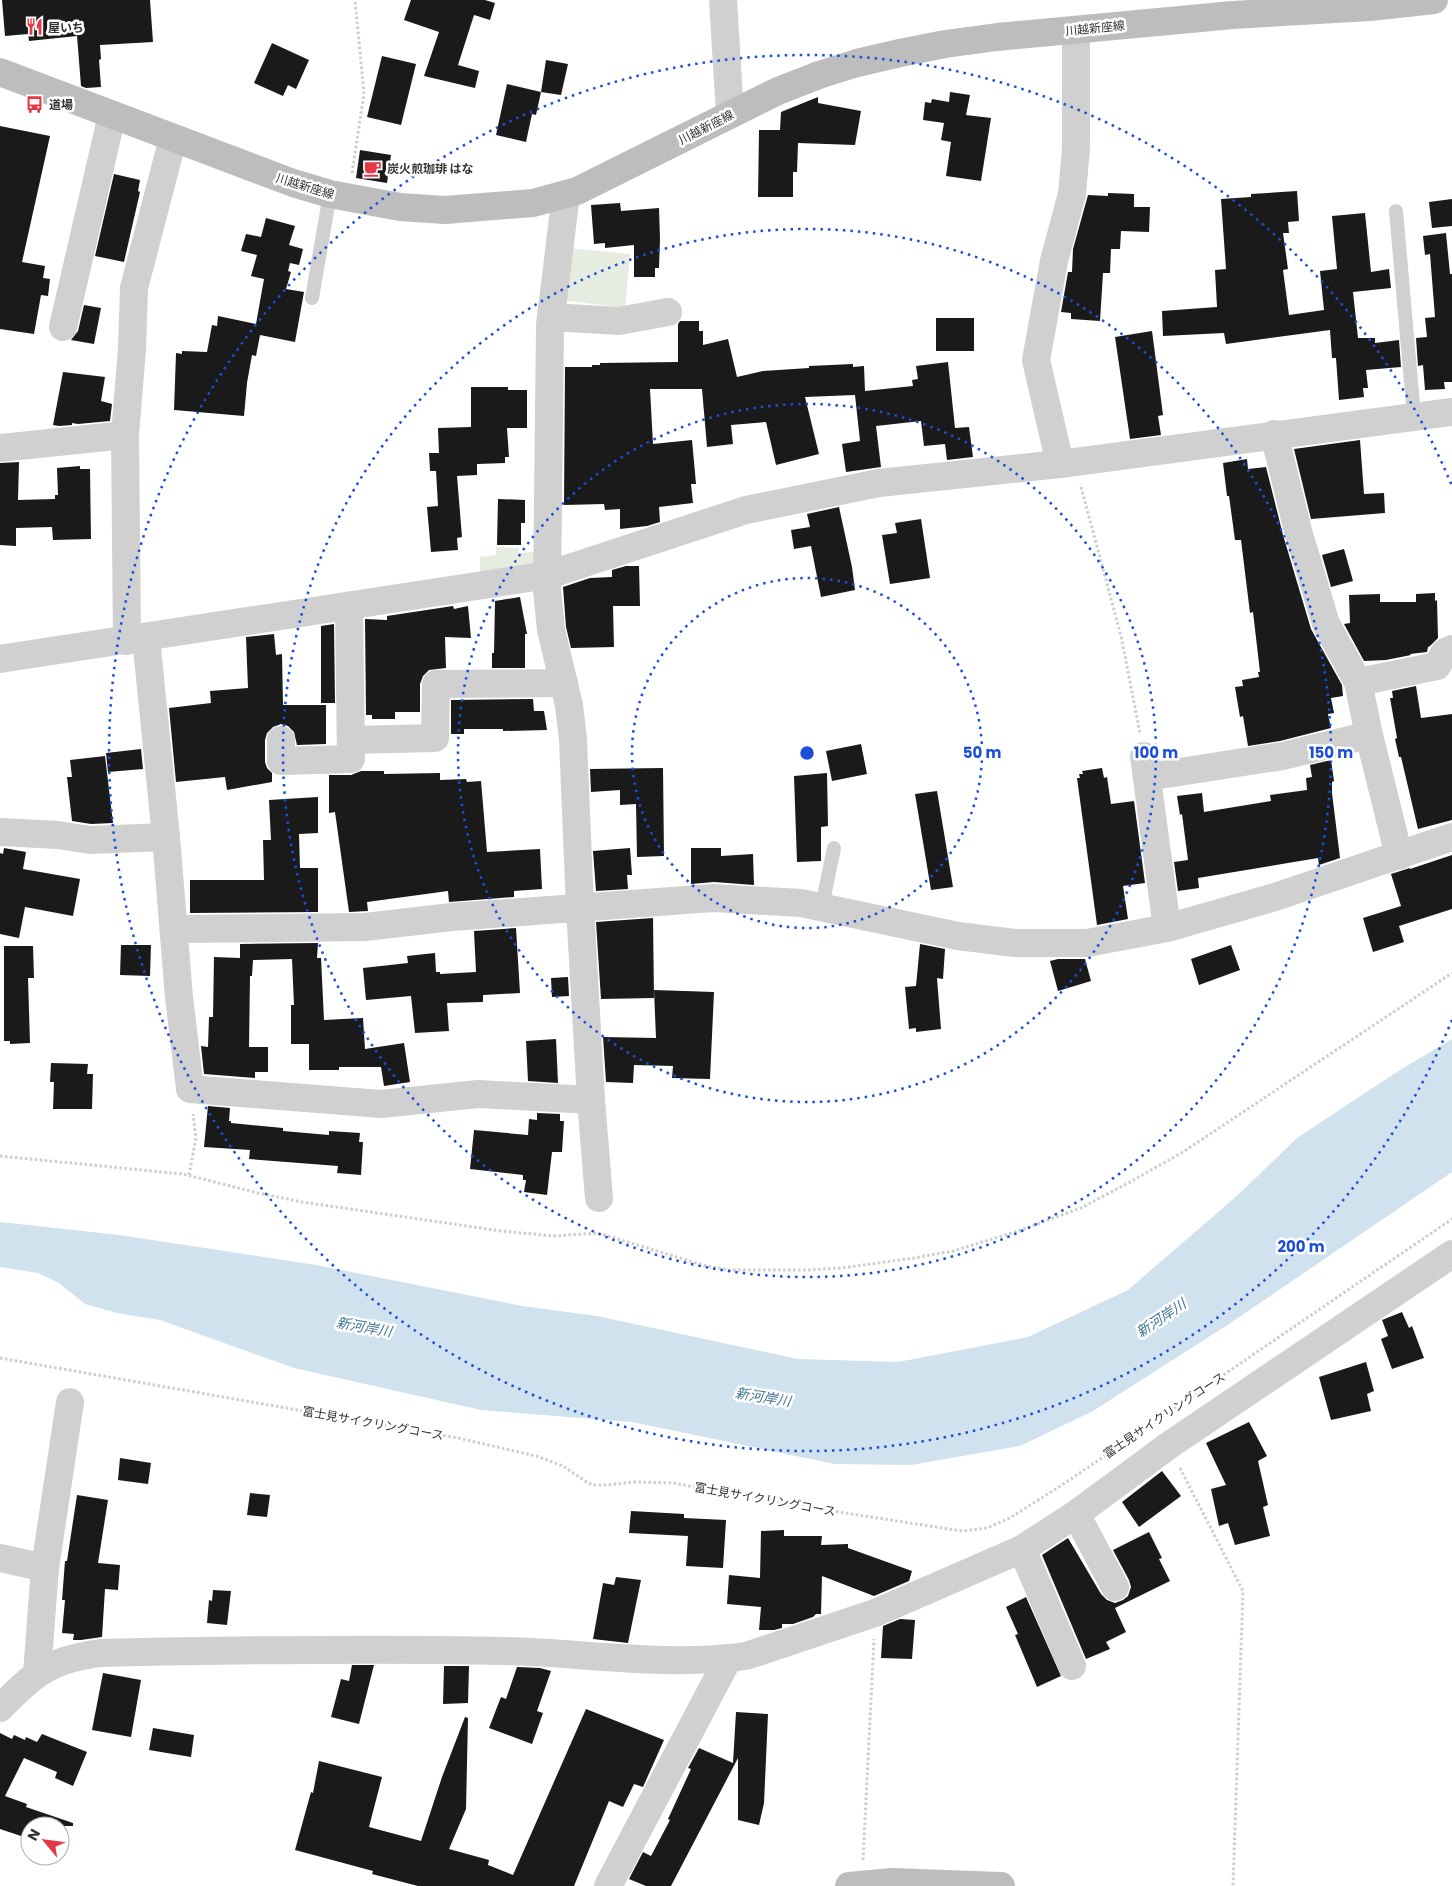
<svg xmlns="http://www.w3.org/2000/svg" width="1452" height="1886" font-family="Poppins,'Noto Sans JP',sans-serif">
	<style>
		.green { fill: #e6ecdf }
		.water { fill: #cfe2ee }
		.building { fill: #1a1a1a }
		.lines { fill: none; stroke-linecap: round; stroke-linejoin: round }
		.path { stroke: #cdcdcd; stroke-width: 3; stroke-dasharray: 2.5 2.5; stroke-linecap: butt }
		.lane { stroke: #d0d0d0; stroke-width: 14 }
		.street { stroke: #d0d0d0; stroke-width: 28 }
		.secondary { stroke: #bdbdbd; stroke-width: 28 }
		.ring { fill: none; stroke: #1d4ed8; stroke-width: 2.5; stroke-dasharray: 2.5 5 }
		.labels { text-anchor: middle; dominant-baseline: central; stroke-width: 5; stroke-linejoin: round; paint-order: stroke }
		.poi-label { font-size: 12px; font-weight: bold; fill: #333; stroke: #fff; text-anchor: start }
		.street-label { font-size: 12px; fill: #333; stroke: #fff }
		.water-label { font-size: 14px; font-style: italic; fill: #3f7597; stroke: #fff }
		.centre { fill: #1d4ed8; stroke: #fff; stroke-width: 2.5 }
		.ring-label { font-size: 15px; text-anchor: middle; font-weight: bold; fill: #1d4ed8; stroke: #fff; stroke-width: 5; stroke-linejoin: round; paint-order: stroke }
	</style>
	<rect width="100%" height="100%" fill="#fff"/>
	<g class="green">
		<polygon points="568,248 630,254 625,308 562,300"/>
		<polygon points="496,547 519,548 519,553 536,552 536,569 480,580 480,557 496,555"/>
	</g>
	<polygon class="water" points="1452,1039 1452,1172 1229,1324 1093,1411 1020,1446 911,1465 835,1464 632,1422 481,1410 294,1368 160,1320 117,1313 85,1304 59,1283 38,1273 0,1267 0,1222 119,1235 316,1265 522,1306 597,1316 798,1359 898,1362 1028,1337 1128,1290 1239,1194 1297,1138 1400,1070"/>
	<g class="building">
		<polygon points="2,0 150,0 153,42 100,45 101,59 99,60 101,87 86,88 81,86 77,36 29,41 28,34 5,36"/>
		<polygon points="411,0 485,0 495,3 490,20 474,15 458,65 479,71 475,88 424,76 439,32 404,20"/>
		<polygon points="272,43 309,60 296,89 288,85 283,96 254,83"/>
		<polygon points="382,56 416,64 401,125 367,117"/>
		<polygon points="546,60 568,64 561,95 541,92"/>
		<polygon points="507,84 541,92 536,115 532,114 526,142 496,135"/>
		<polygon points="950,92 970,95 966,115 991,118 981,181 946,176 951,142 941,140 944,123 923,120 925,102 931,103 932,99 949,102"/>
		<polygon points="818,97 818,103 861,111 855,145 798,143 797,172 793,172 793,197 758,197 759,130 780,130 781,112"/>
		<polygon points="0,126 50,136 22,262 45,266 43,278 50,279 48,296 41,295 34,334 0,329"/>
		<polygon points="360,150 391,155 387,183 356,178"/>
		<polygon points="114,174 140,180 138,191 140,192 124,262 95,256"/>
		<polygon points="1297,191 1299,221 1288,222 1289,233 1283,233 1288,269 1283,270 1289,315 1324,310 1320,271 1337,269 1332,216 1365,213 1371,272 1389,269 1391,288 1353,292 1358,338 1375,338 1375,343 1399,340 1401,367 1366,370 1368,388 1363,388 1364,397 1339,400 1336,358 1332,358 1330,330 1226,344 1224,333 1163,336 1162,311 1217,307 1215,270 1226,269 1221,199 1251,197 1251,194"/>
		<polygon points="1108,193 1134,194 1134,207 1150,207 1149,232 1121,231 1120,249 1111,249 1110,273 1103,273 1100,321 1071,319 1071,313 1061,312 1068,272 1072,272 1073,249 1088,195 1108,196"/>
		<polygon points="1452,199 1452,226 1432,228 1429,202"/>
		<polygon points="620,203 621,211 659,208 660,239 659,268 655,268 655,277 634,277 634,245 605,248 605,243 594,244 591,205"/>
		<polygon points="266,218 295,226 289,245 303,249 299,265 290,263 288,271 291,272 286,289 304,292 295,342 260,335 256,356 252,355 247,383 244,416 174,410 176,353 182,354 182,351 207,352 212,325 217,326 218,316 256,324 264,279 251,276 257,255 241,251 246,234 261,237"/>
		<polygon points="1446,233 1450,274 1452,274 1452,382 1444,382 1445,389 1425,390 1423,365 1418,366 1416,338 1427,337 1425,318 1435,317 1430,254 1425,255 1423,236"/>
		<polygon points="84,305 101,308 94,344 71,340 78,331"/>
		<rect x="936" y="318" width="38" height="33"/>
		<polygon points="680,321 699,321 699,331 703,331 703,345 728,339 737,377 763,371 809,368 809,366 853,364 853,367 864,366 865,391 913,386 912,380 918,379 916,366 948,362 955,428 969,427 973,457 947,460 945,444 924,446 921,421 876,426 881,467 846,472 842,444 860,441 855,395 805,397 819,454 776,465 766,422 731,425 733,444 707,447 702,389 650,389 653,444 692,440 696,484 691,484 693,503 659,507 660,522 647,526 620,529 620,509 605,510 604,504 564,505 565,367 592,367 592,365 600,365 600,363 678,362 678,324"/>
		<polygon points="1152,331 1163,415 1158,416 1161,435 1130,439 1115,337"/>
		<polygon points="63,372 105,377 101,401 112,404 110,421 78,424 72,423 72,425 59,426 53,425"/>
		<polygon points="471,387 508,387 508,390 527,390 527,428 507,428 509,457 505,457 505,463 477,464 477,475 457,476 462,537 457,538 458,550 431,552 427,507 438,506 436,471 430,471 429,453 439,453 438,428 471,427"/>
		<polygon points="1360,440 1364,494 1384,493 1385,513 1311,519 1294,449"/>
		<polygon points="1247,459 1248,469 1266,467 1283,535 1311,629 1342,685 1343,696 1331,698 1334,713 1328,714 1331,728 1280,741 1248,746 1243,716 1240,717 1235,687 1243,686 1242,680 1259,677 1258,672 1260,672 1253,612 1250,613 1241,540 1235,540 1229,496 1227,496 1223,463"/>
		<polygon points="19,462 18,500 55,499 55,495 58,495 57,468 80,466 80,469 90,469 91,539 53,540 52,527 16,528 16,546 0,545 0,463"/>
		<polygon points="498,499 525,500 525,523 521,523 521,545 497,545"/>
		<polygon points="839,507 852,567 855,590 821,597 811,546 794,549 791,530 810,527 807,514"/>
		<polygon points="921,519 930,578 890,584 882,535 897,533 895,523"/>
		<polygon points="1344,549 1353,581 1331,587 1322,555"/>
		<polygon points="626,566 639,566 640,606 613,606 614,647 571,648 566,627 563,587 590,578 612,577 612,570"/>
		<polygon points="1435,593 1435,601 1437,600 1438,638 1430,646 1428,647 1427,652 1410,654 1411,655 1386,660 1364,661 1344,624 1350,623 1349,595 1380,594 1380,602 1416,602 1416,594"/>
		<polygon points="520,597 527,634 525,634 525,668 492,668 492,653 494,653 495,601"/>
		<polygon points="453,606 454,609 468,606 471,638 445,637 446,668 429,670 423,676 420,684 420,712 395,712 395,719 372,719 372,715 366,715 365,619 387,620 387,616"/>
		<polygon points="334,624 335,703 321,703 321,626"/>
		<polygon points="274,634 276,655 282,654 283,705 326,705 326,744 297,745 294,732 288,726 281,724 273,727 267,733 265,740 265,762 267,768 272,773 272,782 227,790 225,777 176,782 169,708 211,703 210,691 248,688 246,637"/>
		<polygon points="1416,686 1421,718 1452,714 1452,820 1418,829 1401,757 1399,757 1395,739 1397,738 1390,698 1393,698 1392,691"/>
		<polygon points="533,699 534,711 544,711 547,730 503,731 503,729 464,729 464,734 451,734 451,700"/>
		<polygon points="861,744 867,774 832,781 826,751"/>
		<polygon points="141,749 143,769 108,772 106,753"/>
		<polygon points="105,756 113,823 91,824 72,821 67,777 72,777 70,760"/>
		<polygon points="1331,760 1334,781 1332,782 1332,793 1340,858 1319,865 1318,858 1198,878 1199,888 1178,891 1174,862 1188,860 1182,814 1180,815 1177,796 1202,793 1204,812 1271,801 1270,795 1307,790 1306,778 1312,777 1310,765"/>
		<polygon points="663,768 664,856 637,857 636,804 620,805 620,790 591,792 590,769"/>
		<polygon points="1102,768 1104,778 1107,777 1111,804 1134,801 1145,883 1123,886 1128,919 1097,925 1077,778 1080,778 1079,774 1083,774 1082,771"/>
		<polygon points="361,771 384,771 384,774 440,773 440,780 466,779 467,782 481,781 487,852 540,849 542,889 514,891 514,897 449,902 448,891 367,902 368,911 349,912 335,812 329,813 329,775 351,775"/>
		<polygon points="827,773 828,826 821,827 821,861 797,862 794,776"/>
		<polygon points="937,791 953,887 931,890 915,794"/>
		<polygon points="318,797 318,833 299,834 300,868 318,868 318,912 190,913 190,880 264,880 263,840 271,840 269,800"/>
		<polygon points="4,848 26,852 23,869 80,879 73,916 25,907 19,938 0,934 0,853 3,854"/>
		<polygon points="630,848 632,875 627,875 628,889 596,891 593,851"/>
		<polygon points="691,848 721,848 721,856 753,854 754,885 714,882 691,884"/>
		<polygon points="1452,855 1452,909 1399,926 1404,942 1373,952 1363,918 1401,906 1391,874 1410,868 1410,869"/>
		<polygon points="653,918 654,998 601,999 596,922"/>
		<polygon points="516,928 520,993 483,995 483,1002 447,1003 449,1031 415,1033 411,996 366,1000 363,968 408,963 407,956 435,953 436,972 440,972 440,974 476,972 474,931"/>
		<polygon points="318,943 317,958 321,958 324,1020 363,1018 365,1049 404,1043 410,1082 384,1086 381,1067 339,1067 339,1070 309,1070 309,1044 291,1044 291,1005 294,1005 292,959 253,960 252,976 250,976 249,1047 268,1047 268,1072 255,1072 255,1078 204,1074 201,1046 208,1047 209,1017 213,1017 214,957 240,958 240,944"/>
		<polygon points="920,944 945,949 943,979 937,978 941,1029 916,1032 916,1028 909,1029 905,987 916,986"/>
		<polygon points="121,945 151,945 150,976 120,975"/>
		<polygon points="1231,945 1240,970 1199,985 1191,959"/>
		<polygon points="4,946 33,946 34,978 28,978 30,1043 10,1044 10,1041 4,1041"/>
		<polygon points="1058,959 1085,959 1091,981 1058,991 1050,961"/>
		<polygon points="568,977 569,996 552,997 551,978"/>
		<polygon points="654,990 714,992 710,1079 672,1078 673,1066 634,1065 633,1083 606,1082 603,1037 656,1038"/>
		<polygon points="556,1039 558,1083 528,1081 526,1041"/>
		<polygon points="51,1063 88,1064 87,1074 93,1074 92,1109 53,1109 54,1082 50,1082"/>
		<polygon points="208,1106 230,1108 229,1121 231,1121 231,1123 283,1128 283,1131 329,1135 329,1131 360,1133 359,1142 363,1142 361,1175 337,1173 338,1166 249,1159 250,1150 204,1147"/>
		<polygon points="537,1113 560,1114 560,1121 564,1121 562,1152 552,1152 547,1195 524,1192 526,1180 523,1180 523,1175 470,1169 474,1130 528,1135 529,1119 537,1120"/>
		<polygon points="1402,1312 1409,1328 1412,1326 1424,1358 1392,1369 1381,1339 1388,1336 1382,1320"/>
		<polygon points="1366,1362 1374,1391 1367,1394 1371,1411 1331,1420 1319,1377"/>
		<polygon points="1249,1422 1267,1456 1258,1461 1268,1505 1263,1507 1270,1536 1235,1545 1228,1523 1219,1526 1211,1489 1226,1485 1206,1443"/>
		<polygon points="120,1458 151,1463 148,1484 118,1480"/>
		<polygon points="1162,1471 1181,1496 1139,1527 1122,1502"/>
		<polygon points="250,1493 270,1495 267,1517 247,1515"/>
		<polygon points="77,1495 108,1500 98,1563 120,1565 118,1590 105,1589 102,1637 81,1640 73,1640 74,1634 62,1633 65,1600 62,1600 65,1561 67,1561"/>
		<polygon points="631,1511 684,1514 684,1518 726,1520 723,1568 686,1566 688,1536 629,1533"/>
		<polygon points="784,1530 784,1536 822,1536 821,1545 848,1544 848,1548 912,1571 909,1581 874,1596 822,1576 821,1614 816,1614 813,1617 793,1624 782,1624 782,1628 774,1630 759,1630 761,1607 727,1604 729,1575 760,1578 761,1531"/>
		<polygon points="1149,1532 1162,1558 1159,1559 1170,1581 1115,1608 1126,1632 1106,1642 1110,1649 1086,1659 1042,1555 1068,1538 1101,1594 1107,1600 1115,1603 1123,1600 1128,1596 1131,1587 1129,1580 1113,1550"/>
		<polygon points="616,1577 641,1580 628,1643 593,1639 603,1583 614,1585"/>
		<polygon points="213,1590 231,1591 227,1625 207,1623 209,1600 212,1601"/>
		<polygon points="1026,1597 1061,1676 1037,1687 1015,1635 1018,1634 1006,1607"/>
		<polygon points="900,1619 915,1620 912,1659 881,1658 883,1626"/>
		<polygon points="352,1665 374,1665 359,1724 331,1717 341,1679 349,1681"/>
		<polygon points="444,1666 469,1666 468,1703 443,1704"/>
		<polygon points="517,1667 540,1668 551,1671 537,1711 543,1713 532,1744 489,1728 501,1697 506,1699"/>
		<polygon points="103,1673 141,1680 131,1737 92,1730"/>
		<polygon points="586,1709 664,1740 643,1787 634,1784 623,1807 609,1801 574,1886 418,1886 372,1874 373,1871 295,1850 311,1792 313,1793 319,1761 382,1777 369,1827 421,1841 442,1777 465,1717 468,1718 466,1809 449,1849 489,1860 488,1865 513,1875"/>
		<polygon points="736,1712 768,1714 764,1803 759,1825 738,1820 738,1758 671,1886 646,1886 629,1879 643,1852 651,1856 670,1820 668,1819 691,1769 688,1768 699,1748 733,1763"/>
		<polygon points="153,1728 194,1735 191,1757 149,1750"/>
		<polygon points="0,1733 12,1739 14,1735 25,1740 26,1737 37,1742 42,1734 87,1752 73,1786 55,1778 57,1772 24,1758 5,1796 27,1804 26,1807 73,1823 73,1826 30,1826 30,1839 0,1829"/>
	</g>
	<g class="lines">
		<g class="path">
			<polyline points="352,173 364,94 355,0"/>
			<polyline points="1081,487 1121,636 1140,733"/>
			<polyline points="0,1156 183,1174 258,1193 302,1202 501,1231 554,1236 598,1233 706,1266 730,1270 808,1270 842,1268 914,1258 953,1251 1018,1231 1081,1208 1130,1182 1183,1152 1452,973"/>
			<polyline points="189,1175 196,1138 193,1114"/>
			<polyline points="0,1358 458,1438 536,1456 563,1466 585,1481 593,1485 606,1485 634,1482 674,1483 767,1501 962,1531 987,1528 1010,1518 1065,1483 1452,1219"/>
			<polyline points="1180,1468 1243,1591 1233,1886"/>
			<polyline points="863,1860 874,1639"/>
		</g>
		<g class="lane">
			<polyline points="1396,211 1414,416"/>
			<polyline points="312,298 330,194"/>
			<polyline points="822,906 834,848"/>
		</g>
		<g class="street">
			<polyline points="723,0 730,114"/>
			<polyline points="566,194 550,325 547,590 551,630 569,705 573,740 580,908 591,1100 599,1198"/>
			<polyline points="551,317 619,321 668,312"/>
			<polyline points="63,327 112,115"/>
			<polyline points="1274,434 1298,531 1326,624 1358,682 1369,735 1399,856"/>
			<polyline points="0,448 125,435"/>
			<polyline points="1060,464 1036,360 1054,261 1072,194 1076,148 1076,30"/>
			<polyline points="146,638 166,837 179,997 190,1089 381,1104 478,1094 591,1100"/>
			<polyline points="127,641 125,435 132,349 134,288 173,138"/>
			<polyline points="0,659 548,575 746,510 879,483 1060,464 1452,412"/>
			<polyline points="1358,682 1437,666 1445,652 1452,649"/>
			<polyline points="281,740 281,761 351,759 349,607"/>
			<polyline points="351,740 435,738 436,684 564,683"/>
			<polyline points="1144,756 1167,928"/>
			<polyline points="1147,777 1283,756 1369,735"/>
			<polyline points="0,832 58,835 90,840 166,837"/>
			<polyline points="175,929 365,927 452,917 713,898 801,903 958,936 1015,943 1087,943 1167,928 1275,897 1452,837"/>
			<polyline points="1076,1514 1115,1587"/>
			<polyline points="1022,1549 1072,1666"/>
			<polyline points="0,1558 45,1568"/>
			<polyline points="37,1673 45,1568 70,1402"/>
			<path d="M0 1708C35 1673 49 1660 100 1653 235 1650 369 1648 504 1651 585 1653 665 1667 746 1656L875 1613 1022 1549 1076 1514 1168 1446 1452 1254"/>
			<polyline points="608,1886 728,1659"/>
		</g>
		<g class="secondary">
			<polyline points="0,72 293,183 330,194 400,207 445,210 533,203 577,191 778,91 819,75 857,63 900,53 945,44 997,37 1233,15 1370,7 1434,0"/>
			<polyline points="849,1886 892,1882 1001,1886"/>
		</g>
	</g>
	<g class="ring">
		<circle cx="807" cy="753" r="175"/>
		<circle cx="807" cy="753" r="349"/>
		<circle cx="807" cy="753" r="524"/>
		<path d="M1452 1020A698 698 0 1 1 1452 486"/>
	</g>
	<defs>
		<symbol id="restaurant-bare" viewBox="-9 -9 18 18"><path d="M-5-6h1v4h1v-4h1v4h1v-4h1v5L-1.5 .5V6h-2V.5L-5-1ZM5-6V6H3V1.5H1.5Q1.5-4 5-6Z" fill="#e63946" stroke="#fff" stroke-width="2.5" paint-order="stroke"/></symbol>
		<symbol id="bus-bare" viewBox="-9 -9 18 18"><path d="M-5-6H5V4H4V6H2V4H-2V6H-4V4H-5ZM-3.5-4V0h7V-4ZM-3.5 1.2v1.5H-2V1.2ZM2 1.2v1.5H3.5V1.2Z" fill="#e63946" stroke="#fff" stroke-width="2.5" paint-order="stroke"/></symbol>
		<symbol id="cafe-bare" viewBox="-9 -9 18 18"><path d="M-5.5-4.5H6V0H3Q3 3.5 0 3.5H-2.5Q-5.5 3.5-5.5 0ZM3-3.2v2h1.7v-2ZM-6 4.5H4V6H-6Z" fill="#e63946" stroke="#fff" stroke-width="2.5" paint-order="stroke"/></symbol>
	</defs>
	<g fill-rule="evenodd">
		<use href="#restaurant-bare" x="22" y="14" width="25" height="25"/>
		<use href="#bus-bare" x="22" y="92" width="25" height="25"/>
		<use href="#cafe-bare" x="360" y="156" width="25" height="25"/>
	</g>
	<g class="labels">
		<g class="poi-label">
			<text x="48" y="27">屋いち</text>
			<text x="49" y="104">道場</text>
			<text x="387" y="168">炭火煎珈琲 はな</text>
		</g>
		<g class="street-label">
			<text transform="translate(1095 28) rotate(-6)">川越新座線</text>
			<text transform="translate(706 127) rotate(-27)">川越新座線</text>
			<text transform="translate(305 186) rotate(17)">川越新座線</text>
			<text transform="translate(1164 1415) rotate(-34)">富士見サイクリングコース</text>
			<text transform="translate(373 1423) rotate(10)">富士見サイクリングコース</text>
			<text transform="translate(765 1499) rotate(10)">富士見サイクリングコース</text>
		</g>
		<g class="water-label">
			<text transform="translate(1161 1318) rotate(-34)">新河岸川</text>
			<text transform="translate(364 1327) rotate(10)">新河岸川</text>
			<text transform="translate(763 1397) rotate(9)">新河岸川</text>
		</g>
	</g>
	<circle cx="807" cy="753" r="8" class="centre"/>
	<g class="ring-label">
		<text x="982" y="758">50 m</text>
		<text x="1156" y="758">100 m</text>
		<text x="1331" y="758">150 m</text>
		<text x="1301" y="1252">200 m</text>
	</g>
	<g transform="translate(45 1841) rotate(299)"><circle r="24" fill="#ffffff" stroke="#adadad"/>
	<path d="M0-4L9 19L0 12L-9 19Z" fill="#e63946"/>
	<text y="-8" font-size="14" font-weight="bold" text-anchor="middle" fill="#333333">N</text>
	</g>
</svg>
